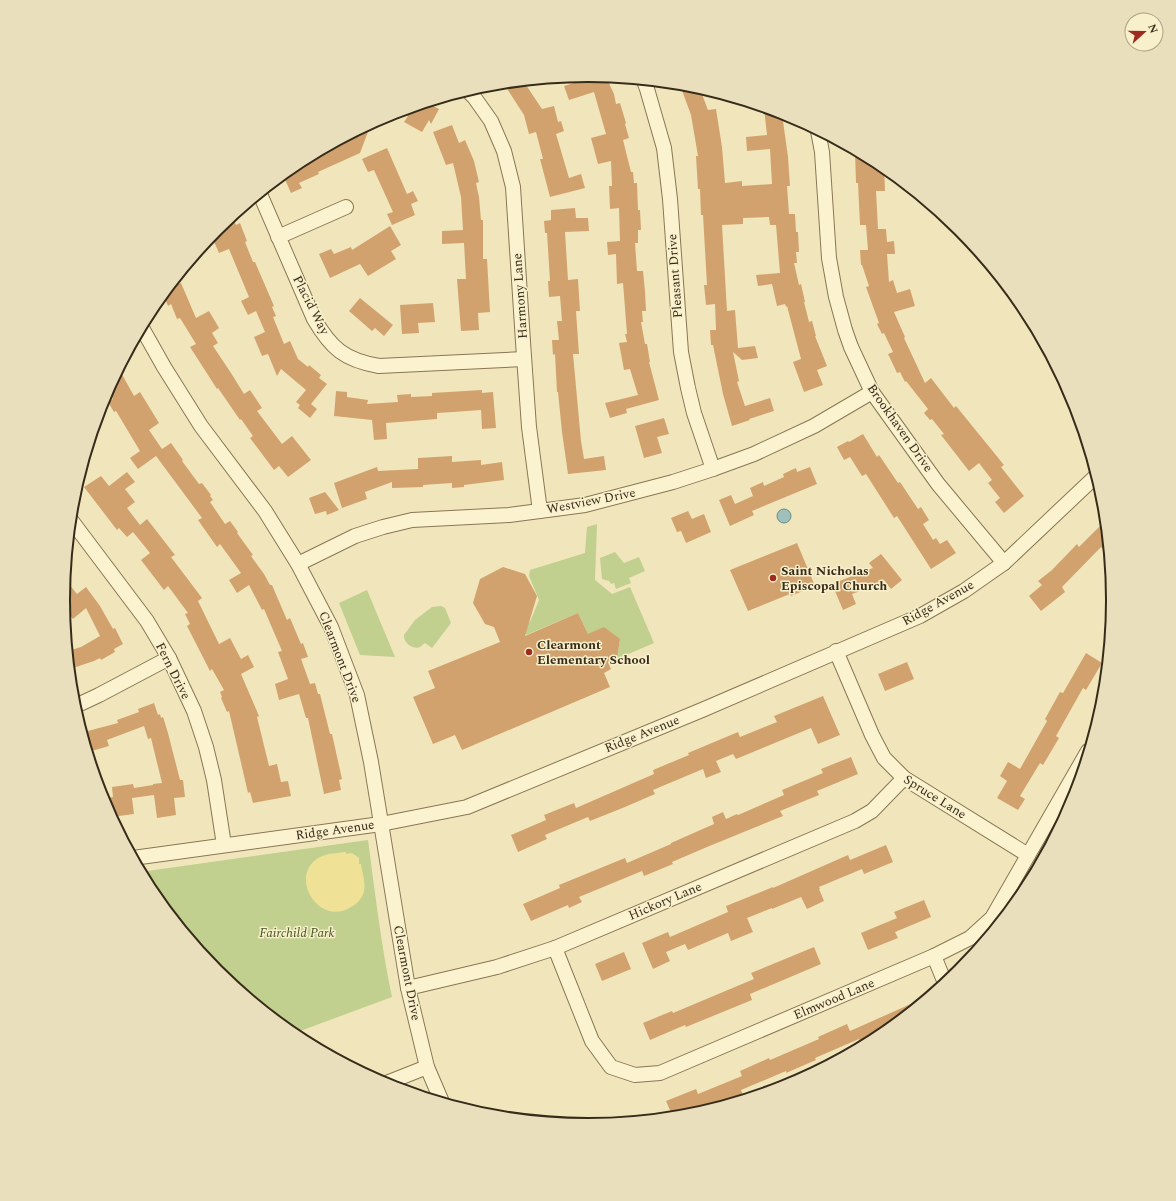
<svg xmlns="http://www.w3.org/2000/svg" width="1176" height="1201" font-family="Spectral,serif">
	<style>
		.green { fill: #c1cf8f }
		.sand { fill: #efe196 }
		.water { fill: #a0c1bb; stroke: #678f89 }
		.building { fill: #d2a26e }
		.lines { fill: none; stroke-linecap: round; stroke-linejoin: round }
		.minor-casing { stroke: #897654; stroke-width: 16 }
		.minor { stroke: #fbf3cf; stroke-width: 14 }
		.poi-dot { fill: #9c2c20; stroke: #f8efcb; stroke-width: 1.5 }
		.labels { text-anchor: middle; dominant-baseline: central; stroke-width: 3; stroke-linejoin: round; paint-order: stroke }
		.street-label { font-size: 13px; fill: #372b1a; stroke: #f8efcb }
		.poi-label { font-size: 13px; font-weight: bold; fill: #372b1a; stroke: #f8efcb; text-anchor: start }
		.park-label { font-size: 13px; font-style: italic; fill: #42551f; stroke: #f8efcb }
		.rim { fill: none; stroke: #372b1a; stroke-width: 2 }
	</style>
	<rect width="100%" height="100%" fill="#f1e6bb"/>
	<g class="green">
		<polygon points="597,524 595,580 612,594 630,587 654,643 617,659 620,639 588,634 578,613 526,635 522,626 530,622 539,600 529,576 530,570 585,553 587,527"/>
		<polygon points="615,552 624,563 639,557 645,571 629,578 631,583 616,589 614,583 611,584 609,581 602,579 600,558"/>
		<polygon points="367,590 395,657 360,655 339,603"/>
		<path d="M432 607 441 606 445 608 451 623 432 648 425 643C423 644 422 646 420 647 412 650 403 642 404 635L415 620Z"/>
		<path d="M368 840C375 892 381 945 392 997L292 1034 217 972 151 892 140 872Z"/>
	</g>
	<path class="sand" d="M346 852V854L352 853 359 858V864H361C362 872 366 883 364 891 363 898 357 904 351 907 317 929 284 869 325 855 331 853 339 853 346 852Z"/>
	<circle class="water" cx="784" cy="516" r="7"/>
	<g class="building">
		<polygon points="586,76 606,77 614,94 616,104 620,103 626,123 625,124 629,138 623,140 631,172 633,172 634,183 637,183 638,210 640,210 641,230 638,230 638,243 635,243 637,271 643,271 645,291 646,311 642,311 643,322 641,322 645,344 647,344 650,362 649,362 659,400 626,409 627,413 610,418 605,403 638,395 630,369 624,370 619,343 627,342 625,334 627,334 623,283 617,284 616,254 608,255 607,242 620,241 619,208 610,209 609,186 612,186 611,161 598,164 591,138 606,134 594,92 569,100 564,86 587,79"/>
		<polygon points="524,82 542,109 554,106 558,122 561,121 564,131 556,134 569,178 581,174 585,188 550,197 540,159 543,159 536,132 529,134 524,115 504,84"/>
		<polygon points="680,85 691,86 700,89 708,110 716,109 722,147 725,183 742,181 742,186 772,184 770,149 747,151 746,137 767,135 764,108 782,114 788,157 790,186 787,186 789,214 795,214 796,232 798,232 799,252 796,252 797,263 794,263 799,285 801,284 805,302 804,302 809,322 812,321 816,336 815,336 827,366 817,370 823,385 804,392 793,362 801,359 787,306 786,307 785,304 777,306 772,284 758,286 756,275 780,273 776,225 770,225 769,217 743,218 743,224 722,225 727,311 735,310 738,348 755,346 758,358 742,360 733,352 739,381 737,382 745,406 770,398 774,411 749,419 750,420 732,426 723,394 713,345 711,345 710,330 716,330 715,304 706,305 704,285 707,285 703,215 701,215 700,189 698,189 696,156 698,156 691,115"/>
		<polygon points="427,103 439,109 431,124 429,120 422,132 404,122 408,116 400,112"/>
		<polygon points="371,124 360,153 318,172 319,174 299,183 302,188 291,193 283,175 297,164"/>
		<polygon points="452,125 459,143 465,140 474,161 479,182 476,183 479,197 481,220 483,220 483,259 487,259 490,312 478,313 479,330 461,331 457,279 466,279 464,243 442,244 442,231 463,230 461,197 453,163 446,165 433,132"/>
		<polygon points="387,148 407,194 413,191 418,201 411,204 415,215 392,225 387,214 393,212 374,170 368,172 362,159"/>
		<polygon points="855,151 880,164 884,168 885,191 876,191 878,229 886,229 887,242 894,241 895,254 887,254 889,282 893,280 897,293 910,289 915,306 894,312 905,337 904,338 925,383 931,378 954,408 956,406 1004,465 1001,467 1024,496 1004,513 995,502 1000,498 988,483 992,480 979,463 969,471 941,435 944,434 932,419 930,420 924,413 928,409 906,381 905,382 900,372 897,373 888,354 893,352 884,333 882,334 877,324 879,323 866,287 869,286 862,265 861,265 860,250 868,250 866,225 860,225 858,183 856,183"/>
		<polygon points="575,208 576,218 588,218 589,231 565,232 568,280 578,279 580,311 576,311 579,354 573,354 581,441 584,459 604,456 606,470 568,474 562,432 558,392 557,392 555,354 553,355 552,340 559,340 557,321 562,321 560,296 549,297 548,281 550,281 547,233 545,233 544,221 551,220 551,210"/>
		<polygon points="232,217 236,225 240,223 247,241 245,242 253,262 255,262 274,306 272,307 276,316 273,317 284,344 290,341 298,359 308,367 309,365 321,375 319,378 327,384 311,404 317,409 310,418 298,408 300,405 296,402 306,390 281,369 277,376 268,354 262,356 254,337 265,332 256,311 248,315 241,301 249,297 229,249 219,253 212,237 220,233 218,228"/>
		<polygon points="390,226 401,245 391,251 396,259 368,276 360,264 330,278 319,254 331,249 334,254 351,247 352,250"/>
		<polygon points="181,283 196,318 209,311 219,328 212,333 218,343 213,346 231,373 244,394 250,390 262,408 257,411 282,444 292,436 311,460 288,477 279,466 274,470 250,438 253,436 241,419 240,420 218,388 217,389 190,347 196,344 180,318 177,319 171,304 168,306 163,294 168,288"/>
		<polygon points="360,298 393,325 384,336 375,328 372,331 349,311"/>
		<polygon points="433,303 435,322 418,323 419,333 402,334 400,305"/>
		<polygon points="119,369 134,396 140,392 159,423 149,430 162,449 171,443 183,460 182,461 199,484 202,483 211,495 210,496 213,500 210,502 225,524 230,521 238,532 237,533 253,555 251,556 264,574 270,585 272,585 287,620 290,618 301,644 303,643 308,657 301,659 310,684 315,683 318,694 320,694 330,734 332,734 342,779 339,780 341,790 324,794 308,718 306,718 299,694 279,700 275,684 288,679 278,652 282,651 264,609 262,610 249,585 237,593 229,580 241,573 220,544 217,547 198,520 202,518 156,456 138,469 130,458 140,451 116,411 114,412 108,402 113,399 108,390"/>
		<polygon points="482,390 482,393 493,392 496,428 482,429 481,410 453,412 437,413 437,419 386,423 387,439 374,440 372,420 334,416 336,391 347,392 347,397 368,400 367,404 398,402 397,395 411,394 411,397 432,396 432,393"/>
		<polygon points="664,418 669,434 657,437 662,453 644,458 635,426"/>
		<polygon points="863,434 877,457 879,455 898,483 900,482 918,509 921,507 929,520 923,524 933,540 936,538 940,544 947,540 956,553 931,569 897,516 894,518 866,474 862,476 850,457 844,460 837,447 848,441 849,442"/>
		<polygon points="452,456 452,462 481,460 481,465 502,462 504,480 464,485 464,487 452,488 452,483 423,485 423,487 392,488 392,482 365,492 367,499 342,508 334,483 377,467 378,471 418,469 418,458"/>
		<polygon points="810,467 817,484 752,511 754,515 730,526 719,500 731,495 735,504 753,496 750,488 763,482 764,486 784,477 783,474 796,468 797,472"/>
		<polygon points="127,472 135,482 125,489 135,502 127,508 140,525 147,519 175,555 171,557 202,598 198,601 219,644 230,638 241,659 248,655 254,667 241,674 259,716 257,717 269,766 277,764 281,782 288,781 291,796 253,803 250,792 248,793 229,711 227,712 221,698 222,697 220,692 224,690 212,669 210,671 187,626 190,624 185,614 188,613 168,586 164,590 141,560 150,553 133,532 127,537 119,528 117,530 84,487 101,476 109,486"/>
		<polygon points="325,492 339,510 327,515 326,511 315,514 309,498"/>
		<polygon points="688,511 692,519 704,514 711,532 686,543 681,531 677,532 671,518"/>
		<polygon points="1105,521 1108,555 1101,547 1062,587 1065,592 1041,611 1029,596 1042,585 1038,581 1052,570 1077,544 1079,547"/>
		<polygon points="797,543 815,586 791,596 790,594 748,611 730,570"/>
		<polygon points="881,554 902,580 891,589 884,580 875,588 873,586 852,594 856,604 843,610 832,584 873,568 869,563"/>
		<polygon points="503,567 525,574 537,596 525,636 578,613 588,634 604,627 620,639 617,659 608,662 611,669 604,673 610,687 462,750 455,735 433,744 413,697 435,688 428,671 500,642 494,627 485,624 473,603 480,579"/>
		<polygon points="65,579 77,594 86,587 100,606 113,629 115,628 123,644 114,649 115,652 101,660 100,658 94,661 70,669 68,651 81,647 100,636 86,608 73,619 64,607 63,600"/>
		<polygon points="1086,653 1102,663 1086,690 1083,688 1056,736 1059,738 1043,765 1040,763 1020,796 1025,799 1018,810 997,798 1007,781 1000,776 1008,762 1020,769 1047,721 1045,719 1060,692 1063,693"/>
		<polygon points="907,662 914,679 885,691 878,674"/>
		<polygon points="823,696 840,735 818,744 811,728 736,759 733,754 716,761 721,772 706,778 703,769 653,790 655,794 625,807 590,821 588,817 545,835 547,839 518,852 511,835 546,820 544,815 574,803 576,808 654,774 653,770 689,755 688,753 738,732 740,737 777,722 774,716"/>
		<polygon points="154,703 158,715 160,714 161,718 163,717 168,733 180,780 183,780 185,797 174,798 176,815 157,818 154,795 132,798 134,814 111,817 102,799 113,797 112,787 133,784 134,788 153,785 153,784 162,783 151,738 148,739 144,726 107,740 109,746 88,752 83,735 84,735 84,732 118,723 117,720 139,712 138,709"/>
		<polygon points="851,757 858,774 817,791 819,795 780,811 783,816 707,847 672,862 673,864 644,876 642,871 579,897 582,902 569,908 568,905 531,921 523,904 560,888 559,885 625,858 627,863 671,844 671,843 714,824 712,817 723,812 726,819 737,814 738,815 784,795 782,790 823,773 821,769"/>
		<polygon points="886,845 893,862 864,874 862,869 819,887 820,889 819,889 824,901 807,909 801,897 772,909 772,908 747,918 753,932 731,941 728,933 688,950 685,944 666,952 670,961 653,969 642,943 668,932 670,937 728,912 726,906 773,887 773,888 848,855 850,860"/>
		<polygon points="924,900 931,917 895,932 898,938 868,950 861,933 897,918 894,912"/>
		<polygon points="814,947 821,964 750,994 752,1000 686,1027 685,1025 650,1040 643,1023 672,1011 673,1013 754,979 751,973"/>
		<polygon points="624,952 631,969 602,981 595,964"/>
		<polygon points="922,999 923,1002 879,1037 871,1042 862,1046 859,1039 815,1058 816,1060 786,1073 786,1071 741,1090 743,1095 714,1107 712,1102 677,1117 673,1117 666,1101 696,1089 698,1094 742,1076 740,1071 769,1058 770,1060 819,1039 818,1037 847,1024 850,1031"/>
	</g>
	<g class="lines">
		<defs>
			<g id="minor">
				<polyline points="644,81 647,89 664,148 670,199 681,352 688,388 694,413 713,469"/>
				<polyline points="468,91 474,97 491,121 504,151 513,187 523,342 529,427 540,511"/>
				<polyline points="818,131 822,152 829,258 836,297 845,330 851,347 872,392 938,484 1004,563"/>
				<path d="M260 194 314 319C331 348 344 360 379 366L524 359"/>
				<polyline points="278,237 346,207"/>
				<polyline points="142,328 164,367 201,426 265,511 298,564 331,627 357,695 371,762 408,988 427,1067 442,1102"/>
				<polyline points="71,520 147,621 169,658 194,711 206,747 214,780 224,845"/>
				<polyline points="298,564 355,536 383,527 412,520 509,515 555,509 585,505 673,482 713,469 754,454 814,426 872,392"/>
				<polyline points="836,651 872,735 884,758 904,778 1028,855"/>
				<polyline points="73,704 82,703 99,695 169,658"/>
				<polyline points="133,858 381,824 467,807 702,710 920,616 964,591 1004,563 1096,476"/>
				<polyline points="555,948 592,1041 611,1067 635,1075 660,1073 934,956 970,938 992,918 1088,751"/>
				<polyline points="934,956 945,983"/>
				<polyline points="408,988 497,967 555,948 855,821 872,811 904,778"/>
				<polyline points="384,1084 427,1067"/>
			</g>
		</defs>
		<use href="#minor" class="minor-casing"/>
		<use href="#minor" class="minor"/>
	</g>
	<g class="poi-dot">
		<circle cx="773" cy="578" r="4"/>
		<circle cx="529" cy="652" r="4"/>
	</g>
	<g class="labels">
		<g class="street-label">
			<text transform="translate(675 276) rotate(-94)">Pleasant Drive</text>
			<text transform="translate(520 296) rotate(-94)">Harmony Lane</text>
			<text transform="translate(311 305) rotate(63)">Placid Way</text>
			<text transform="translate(900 428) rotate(55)">Brookhaven Drive</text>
			<text transform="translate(591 501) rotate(-11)">Westview Drive</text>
			<text transform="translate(938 603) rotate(-29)">Ridge Avenue</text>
			<text transform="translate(340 657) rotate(69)">Clearmont Drive</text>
			<text transform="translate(173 671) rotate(63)">Fern Drive</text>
			<text transform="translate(642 734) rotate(-22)">Ridge Avenue</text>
			<text transform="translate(935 797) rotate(32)">Spruce Lane</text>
			<text transform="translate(335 830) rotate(-8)">Ridge Avenue</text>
			<text transform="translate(665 901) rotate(-23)">Hickory Lane</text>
			<text transform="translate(407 973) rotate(79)">Clearmont Drive</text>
			<text transform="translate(834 999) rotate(-23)">Elmwood Lane</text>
		</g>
		<g class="poi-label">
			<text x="781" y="571">Saint Nicholas<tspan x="781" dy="15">Episcopal Church</tspan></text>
			<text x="537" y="645">Clearmont<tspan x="537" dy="15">Elementary School</tspan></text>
		</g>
		<g class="park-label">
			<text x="297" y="933">Fairchild Park</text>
		</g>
	</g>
	<path d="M0 0H1176V1201H0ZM70 600a518 518 0 1 1 1036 0a518 518 0 1 1-1036 0Z" fill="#e9dfbd" fill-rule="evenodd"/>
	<path class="rim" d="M70 600a518 518 0 1 1 1036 0a518 518 0 1 1-1036 0Z"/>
	<g transform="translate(1144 32) rotate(69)"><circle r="19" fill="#f8efcb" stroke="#aba184"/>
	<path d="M0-3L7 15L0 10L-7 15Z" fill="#9c2c20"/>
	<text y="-6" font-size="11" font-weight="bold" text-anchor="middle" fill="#372b1a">N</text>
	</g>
</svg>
